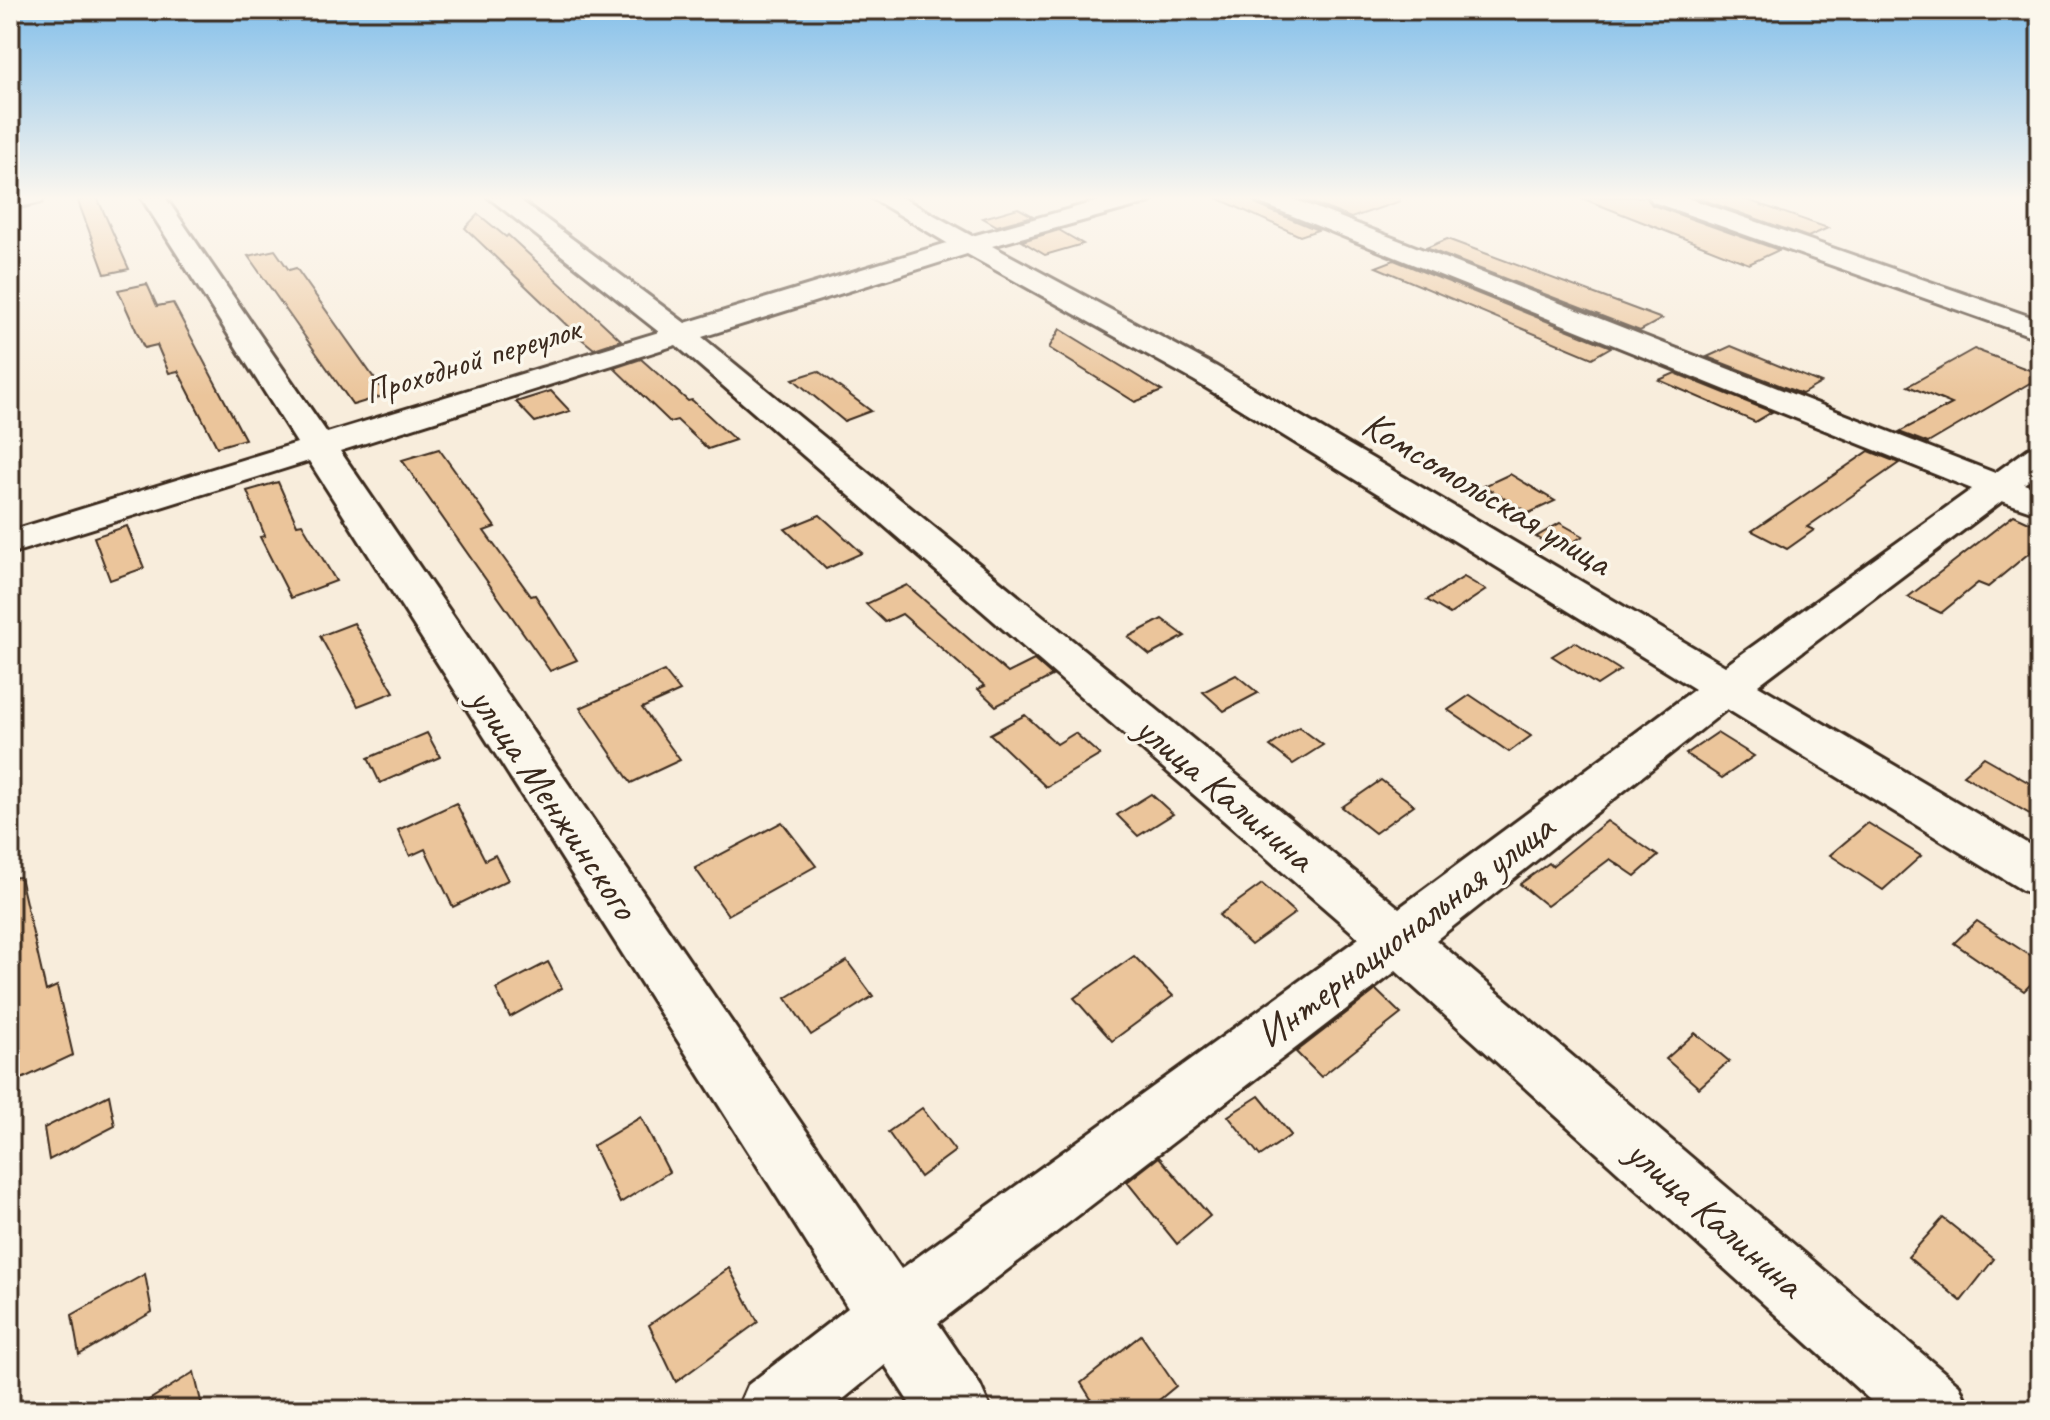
<svg xmlns="http://www.w3.org/2000/svg" width="2050" height="1420" font-family="Caveat,sans-serif">
	<style>
		.building { fill: #ebc59b; stroke: #3b2a1e; stroke-width: 2 }
		.lines { fill: none; stroke-linecap: round; stroke-linejoin: round }
		.minor-casing { stroke: #3b2a1e; stroke-width: 6 }
		.major-casing { stroke: #3b2a1e; stroke-width: 6 }
		.minor { fill: #fbf7ec; fill-rule: evenodd }
		.major { fill: #fbf7ec; fill-rule: evenodd }
		.labels { text-anchor: middle; dominant-baseline: central; stroke-width: 7; stroke-linejoin: round; paint-order: stroke }
		.far-street-label { font-size: 34px; fill: #3b2a1e; stroke: #fbf7ec }
		.street-label { font-size: 40px; fill: #3b2a1e; stroke: #fbf7ec }
	</style>
	<rect width="100%" height="100%" fill="#f8eddc"/>
	<filter id="ink" filterUnits="userSpaceOnUse"><feTurbulence type="fractalNoise" baseFrequency=".0125" numOctaves="2"/><feDisplacementMap in="SourceGraphic" scale="16" xChannelSelector="R" yChannelSelector="G"/><feConvolveMatrix kernelMatrix="1 2 1 2 8 2 1 2 1" color-interpolation-filters="sRGB"/></filter>
	<g filter="url(#ink)">
		<g class="building">
			<polygon points="88,197 97,197 129,269 105,274 78,201"/>
			<polygon points="1215,197 1251,197 1257,205 1318,230 1300,236"/>
			<polygon points="1297,197 1399,197 1400,201 1351,218"/>
			<polygon points="1579,197 1646,197 1652,205 1779,250 1749,264"/>
			<polygon points="1695,197 1739,197 1828,228 1808,237"/>
			<polygon points="1018,208 1033,216 997,226 983,218"/>
			<polygon points="478,214 506,237 508,235 621,340 594,349 578,336 465,228"/>
			<polygon points="1059,230 1083,244 1045,255 1022,241"/>
			<polygon points="1447,239 1595,294 1662,319 1640,331 1426,248"/>
			<polygon points="275,250 289,270 296,268 386,395 353,405 248,256"/>
			<polygon points="1394,260 1611,347 1592,358 1376,267"/>
			<polygon points="147,284 157,306 173,303 245,439 217,447 178,371 169,373 157,345 144,348 118,290"/>
			<polygon points="1060,329 1162,391 1135,402 1049,348"/>
			<polygon points="1731,346 1821,383 1802,394 1707,357"/>
			<polygon points="1974,349 2040,374 2040,377 1928,443 1899,432 1952,404 1908,386"/>
			<polygon points="641,359 688,401 692,400 735,440 708,449 677,420 670,422 614,368"/>
			<polygon points="818,371 871,411 844,421 793,379"/>
			<polygon points="1675,373 1772,412 1755,422 1659,380"/>
			<polygon points="551,391 570,411 535,422 516,402"/>
			<polygon points="439,449 495,527 484,531 531,596 535,595 577,660 550,671 402,460"/>
			<polygon points="1869,451 1899,463 1807,527 1814,530 1787,549 1752,531"/>
			<polygon points="1510,474 1555,501 1529,513 1484,486"/>
			<polygon points="278,482 297,525 302,524 336,581 291,598 260,537 265,536 247,491"/>
			<polygon points="820,515 862,553 826,569 785,529"/>
			<polygon points="2014,515 2040,527 2040,544 1988,587 1978,583 1941,613 1908,597"/>
			<polygon points="1560,523 1583,536 1560,550 1536,537"/>
			<polygon points="127,526 144,568 110,580 94,537"/>
			<polygon points="1464,577 1486,590 1450,614 1427,600"/>
			<polygon points="907,585 1008,673 1034,660 1052,676 996,706 978,689 985,686 902,614 885,622 866,604"/>
			<polygon points="1162,619 1185,636 1150,655 1128,637"/>
			<polygon points="354,623 394,692 358,706 320,636"/>
			<polygon points="1575,642 1620,670 1597,685 1552,656"/>
			<polygon points="664,671 680,691 642,708 680,760 631,783 580,708"/>
			<polygon points="1236,675 1258,693 1224,711 1203,692"/>
			<polygon points="1470,695 1531,736 1509,752 1448,710"/>
			<polygon points="1025,715 1057,744 1075,733 1100,755 1046,787 990,734"/>
			<polygon points="1299,727 1323,745 1293,764 1270,746"/>
			<polygon points="427,733 440,757 380,783 368,758"/>
			<polygon points="1717,733 1754,756 1722,778 1686,754"/>
			<polygon points="1984,757 2040,789 2040,820 1963,775"/>
			<polygon points="1381,780 1414,805 1375,833 1342,807"/>
			<polygon points="1151,794 1173,814 1138,836 1117,815"/>
			<polygon points="456,803 485,860 495,855 508,880 453,907 425,849 410,856 398,830"/>
			<polygon points="1607,821 1658,856 1635,876 1610,859 1547,906 1520,884 1549,863 1552,866"/>
			<polygon points="782,822 816,866 728,915 695,868"/>
			<polygon points="1868,823 1921,856 1883,890 1830,855"/>
			<polygon points="20,877 46,991 57,986 73,1055 13,1083 10,1056 20,1051 10,1011 10,878"/>
			<polygon points="1262,884 1295,913 1251,945 1219,915"/>
			<polygon points="1977,921 2040,962 2040,975 2024,991 1954,943"/>
			<polygon points="1134,956 1173,996 1112,1041 1074,998"/>
			<polygon points="847,961 873,996 811,1035 786,998"/>
			<polygon points="548,962 562,988 510,1017 496,989"/>
			<polygon points="1376,990 1401,1014 1321,1077 1296,1052"/>
			<polygon points="1695,1033 1729,1061 1699,1088 1666,1059"/>
			<polygon points="109,1095 115,1126 49,1160 44,1128"/>
			<polygon points="1259,1096 1291,1135 1260,1156 1228,1116"/>
			<polygon points="922,1108 955,1151 920,1177 888,1132"/>
			<polygon points="641,1117 669,1172 620,1203 593,1146"/>
			<polygon points="1159,1157 1210,1216 1177,1244 1127,1182"/>
			<polygon points="1943,1218 1994,1259 1961,1301 1908,1257"/>
			<polygon points="729,1268 758,1322 676,1382 649,1325"/>
			<polygon points="145,1274 152,1312 79,1355 72,1315"/>
			<polygon points="1141,1335 1176,1386 1147,1410 1098,1410 1081,1383"/>
			<polygon points="194,1372 203,1410 133,1410"/>
		</g>
		<g class="lines">
			<defs>
				<g id="minor">
					<polygon points="10,197 45,197 41,202 10,209"/>
					<path d="M141 197H165L327 433 659 332 488 197H516L685 323 947 243 870 197H901L972 236 1113 197H1154L1150 202 992 246 1217 367 1725 666 1972 489 1258 202 1254 197H1288L1995 473 2028 449 2040 446V472L2024 484 2040 490V514L2002 501 1758 685 2040 851V896L2022 890 1727 709 1436 940 1959 1385 1970 1410H1881L1396 971 938 1323 980 1385 991 1410H914L885 1365 830 1410H737L748 1385 848 1308 309 461 10 554V531L297 443ZM967 254 1195 381 1695 689 1399 908 702 337ZM676 345 1359 938 901 1269 340 451Z"/>
				</g>
				<polygon id="major" points="1649,197 1685,197 2040,320 2040,339 1653,202"/>
			</defs>
			<use href="#minor" class="minor-casing"/>
			<use href="#major" class="major-casing"/>
			<use href="#minor" class="minor"/>
			<use href="#major" class="major"/>
		</g>
	</g>
	<linearGradient id="sky" x2="0" y2="1"><stop stop-color="#83bfea"/><stop offset="0.5" stop-color="#fcf7ef"/><stop offset="1" stop-color="#fcf7ef" stop-opacity="0"/></linearGradient>
	<rect width="2050" height="396" fill="url(#sky)"/>
	<g class="labels">
		<g class="far-street-label">
			<text transform="translate(472 360) rotate(-17)">Проходной переулок</text>
		</g>
		<g class="street-label">
			<text transform="translate(1487 493) rotate(31)">Комсомольская улица</text>
			<text transform="translate(1225 793) rotate(40)">улица Калинина</text>
			<text transform="translate(554 803) rotate(56)">улица Менжинского</text>
			<text transform="translate(1405 931) rotate(-37)">Интернациональная улица</text>
			<text transform="translate(1715 1218) rotate(41)">улица Калинина</text>
		</g>
	</g>
	<rect width="2050" height="1420" fill="none" stroke="#fbf7ec" stroke-width="40"/>
	<rect x="20" y="20" width="2010" height="1380" fill="none" stroke="#3b2a1e" stroke-width="3" filter="url(#ink)"/>
</svg>
